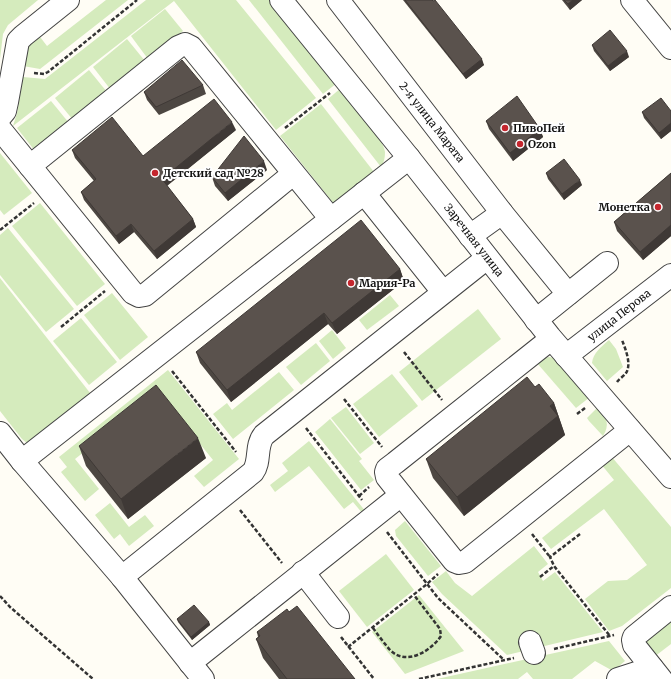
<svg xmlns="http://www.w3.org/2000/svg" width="671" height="679" font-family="Merriweather,serif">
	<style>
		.green { fill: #d5ebbd }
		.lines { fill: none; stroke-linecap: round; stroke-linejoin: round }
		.minor-casing { stroke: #444; stroke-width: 24 }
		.path { stroke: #333; stroke-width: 2.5; stroke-dasharray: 4 2; stroke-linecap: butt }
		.minor { stroke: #fff; stroke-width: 22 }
		.wall { fill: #4d4742 }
		.shaded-wall { fill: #3f3936 }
		.building { fill: #5a524d; stroke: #3f3936 }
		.poi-dot { fill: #c4262e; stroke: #fff; stroke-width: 1.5 }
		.labels { text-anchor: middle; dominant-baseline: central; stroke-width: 4; stroke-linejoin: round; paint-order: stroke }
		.street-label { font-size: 11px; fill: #111; stroke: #fff }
		.poi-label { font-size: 11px; font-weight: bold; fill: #111; stroke: #fff; text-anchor: start }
	</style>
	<rect width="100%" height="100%" fill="#fffdf5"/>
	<g class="green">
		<polygon points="0,0 38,0 8,25 3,34 0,59"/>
		<polygon points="106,0 128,0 40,69 23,66 26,45 37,33 47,46"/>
		<polygon points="146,0 236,0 316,98 276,130 174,1 13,126 17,113 23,77 45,79"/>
		<polygon points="249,0 270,0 337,83 323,94"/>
		<polygon points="165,9 183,31 148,59 131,36"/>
		<polygon points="127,39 145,61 111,90 93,67"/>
		<polygon points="89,70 107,92 73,120 55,98"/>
		<path d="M341 88C351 101 384 137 385 152 385 158 384 162 381 167L328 99Z"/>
		<polygon points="51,101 69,123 35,151 17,128"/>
		<polygon points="321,104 374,172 334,204 280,136"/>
		<polygon points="0,153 32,193 4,215 0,210"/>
		<polygon points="40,203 105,284 77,306 12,226"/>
		<polygon points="8,228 74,309 46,332 0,275 0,235"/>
		<polygon points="0,278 94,398 32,443 27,443 22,439 0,411"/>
		<polygon points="112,293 148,337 120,360 84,315"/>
		<polygon points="390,295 399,306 367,330 359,320"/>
		<polygon points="478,309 501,339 422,401 399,372"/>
		<polygon points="81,318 117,362 89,385 53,341"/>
		<polygon points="332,330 346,348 333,359 319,341"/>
		<path d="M609 340 616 349 623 367 607 381 592 363C593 353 601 347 609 340Z"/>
		<polygon points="316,343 330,361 301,385 286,367"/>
		<polygon points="549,357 555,358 590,397 576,408 537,363 544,358"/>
		<polygon points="168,370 239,459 204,487 194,476 213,460 159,393 75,459 99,489 85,501 61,472 67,467 59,457"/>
		<polygon points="279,372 294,390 233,439 213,414 227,403 232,410"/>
		<polygon points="392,374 418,406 379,437 353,404"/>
		<polygon points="346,407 374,443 360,454 331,418"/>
		<path d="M598 407C607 417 610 425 603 436L589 421 587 418Z"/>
		<polygon points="330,419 362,459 359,461 374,480 361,490 315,432"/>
		<polygon points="309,441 366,512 363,514 353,502 344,509 309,466 275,492 270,485 288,471 282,463"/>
		<polygon points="611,456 671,527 671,588 622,626 609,631 585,599 608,581 627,580 647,565 604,509 551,549 542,538 614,480 601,464"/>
		<polygon points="110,503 129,527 145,515 154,526 129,546 120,534 114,539 95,515"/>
		<polygon points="405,521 441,566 428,576 396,536 395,530"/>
		<polygon points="534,546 548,564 538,572 543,581 555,572 603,632 507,655 442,594 432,582 446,571 455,583 472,596"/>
		<polygon points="386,554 414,590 367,627 339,591"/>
		<polygon points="419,595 464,651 405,674 372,632"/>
		<polygon points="671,619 671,644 654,657 642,642"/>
		<polygon points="609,641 625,661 613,671 595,661 572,679 533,679 527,672 518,679 437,679"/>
	</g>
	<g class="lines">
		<defs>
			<g id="minor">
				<polyline points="281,0 409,158 550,337 671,477"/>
				<polyline points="338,0 502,213 470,236"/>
				<polyline points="632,0 671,48"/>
				<polyline points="0,117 5,111 7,102 18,41 23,36 68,0"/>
				<polyline points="0,129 133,293 139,296 145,295 293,174"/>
				<polyline points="30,166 178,47 185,44 191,47 331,219"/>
				<polyline points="364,193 443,292"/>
				<polyline points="502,213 568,294"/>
				<polyline points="536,320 607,263"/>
				<polyline points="551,339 395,463 387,469 386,472 387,477 454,561 459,563 465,562 630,430"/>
				<polyline points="566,356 671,275"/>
				<polyline points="0,433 22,461 122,577 203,679"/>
				<polyline points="22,461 409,158"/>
				<polyline points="303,572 338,617"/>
				<path d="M122 577 253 472C261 461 255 446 264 435L487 258"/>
				<polyline points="530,642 534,653"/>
				<polyline points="190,663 401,495"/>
				<polyline points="618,679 652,668"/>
				<polyline points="661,679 634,645 633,640 634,637 671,607"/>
			</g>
		</defs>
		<use href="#minor" class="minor-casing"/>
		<g class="path">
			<polyline points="34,73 44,74 48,72 137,0"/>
			<polyline points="285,128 330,93"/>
			<polyline points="0,230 34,203"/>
			<polyline points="61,327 105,291"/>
			<polyline points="404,352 442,400"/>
			<polyline points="172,371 236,452"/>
			<path d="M617 382C619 379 624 376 626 373 632 364 625 348 622 340"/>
			<polyline points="344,399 382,447"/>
			<polyline points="577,414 585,408"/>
			<polyline points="306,428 362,500"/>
			<polyline points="359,496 369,487"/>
			<polyline points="240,510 282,563"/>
			<polyline points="387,532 438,598 504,660"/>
			<polyline points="532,534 550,557"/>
			<polyline points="580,534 550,557 554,566 610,636"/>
			<polyline points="540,577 554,566"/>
			<polyline points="0,596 10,607 93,679"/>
			<path d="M373 628C378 635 384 643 390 650 406 666 430 652 441 636L440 629 414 595"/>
			<polyline points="341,637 374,679"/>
			<polyline points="348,647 427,584 438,574"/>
			<polyline points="554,649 614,635"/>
			<polyline points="419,679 514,658"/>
		</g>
		<use href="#minor" class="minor"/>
	</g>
	<g class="wall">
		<polygon points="403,0 432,0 484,65 466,79"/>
		<polygon points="562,0 582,0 570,10"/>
		<polygon points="592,45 629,57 610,71 594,51"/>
		<polygon points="203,85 206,94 159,115 147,100 144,92"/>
		<polygon points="671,111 671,131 661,139 644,118 642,112"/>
		<polygon points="486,121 540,129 543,137 513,161 489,129"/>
		<polygon points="236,130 167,186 193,219 196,227 157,259 134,232 119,244 84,200 81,192 94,181 75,158 72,150 143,156"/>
		<polygon points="267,170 228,201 215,186 212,177"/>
		<polygon points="546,173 582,185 564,200 548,179"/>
		<polygon points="671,173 671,236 643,260 617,231 614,222"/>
		<polygon points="400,269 404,281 337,334 328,324 231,402 200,363 196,352"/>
		<polygon points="535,387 554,403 565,435 464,516 433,478 426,459"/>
		<polygon points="79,446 206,458 128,519 86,466"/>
		<polygon points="289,612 355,679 279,679 263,658 256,639 258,637 257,632"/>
		<polygon points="177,619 209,622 210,625 192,640 178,622"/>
	</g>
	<g class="shaded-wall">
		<polygon points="573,0 582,0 570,10 568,4"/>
		<polygon points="627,51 629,57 610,71 608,66"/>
		<polygon points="482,59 484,65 466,79 463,74"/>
		<polygon points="232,122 236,130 165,187 162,179"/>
		<polygon points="671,123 671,131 661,139 659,133"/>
		<polygon points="540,129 543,137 513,161 510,153"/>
		<polygon points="264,161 267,170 228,201 225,193"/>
		<polygon points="580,180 582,185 564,200 562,194"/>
		<polygon points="193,219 196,227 157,259 154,251"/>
		<polygon points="131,224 134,232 119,244 116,236"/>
		<polygon points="671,225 671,236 643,260 640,252"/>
		<polygon points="400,269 404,281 337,334 332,323"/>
		<polygon points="324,313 328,324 231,402 227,390"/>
		<polygon points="554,403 565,435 464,516 457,497"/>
		<polygon points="198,438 206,458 128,519 121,499"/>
		<polygon points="209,622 210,625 192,640 191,637"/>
	</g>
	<g class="building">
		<polygon points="405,0 432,0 433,1 435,0 482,59 463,74"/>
		<polygon points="564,0 573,0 568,4"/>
		<polygon points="610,30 627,51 608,66 592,45"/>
		<polygon points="182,60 203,85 156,107 144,92"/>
		<polygon points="517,96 540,129 510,153 486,121"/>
		<polygon points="661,98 671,111 671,123 659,133 642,112"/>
		<polygon points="214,99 232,122 162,179 193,219 154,251 131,224 116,236 81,192 96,179 72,150 112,117 143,156"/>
		<polygon points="244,136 264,161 225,193 212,177"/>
		<polygon points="564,159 580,180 562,194 546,173"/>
		<polygon points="671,173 671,225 640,252 614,222"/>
		<polygon points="361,220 400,269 332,323 324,313 227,390 196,352"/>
		<polygon points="527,377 535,387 539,384 554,403 550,406 558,416 457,497 426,459"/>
		<polygon points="156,385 198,438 121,499 79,446"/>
		<polygon points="194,605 209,622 191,637 177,619"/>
		<polygon points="297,606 355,679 287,679 256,639 260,636 257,632 287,609 289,612"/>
	</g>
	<g class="poi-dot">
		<circle cx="505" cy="128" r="4"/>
		<circle cx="520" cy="144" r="4"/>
		<circle cx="155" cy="173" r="4"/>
		<circle cx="658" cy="207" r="4"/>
		<circle cx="351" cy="283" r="4"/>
	</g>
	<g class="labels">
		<g class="street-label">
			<text transform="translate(432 122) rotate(52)">2-я улица Марата</text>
			<text transform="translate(474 240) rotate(52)">Заречная улица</text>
			<text transform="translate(619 315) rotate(-38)">улица Перова</text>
		</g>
		<g class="poi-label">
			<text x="513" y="128">ПивоПей</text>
			<text x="528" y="144">Ozon</text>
			<text x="163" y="173">Детский сад №28</text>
			<text x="650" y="207" text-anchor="end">Монетка</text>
			<text x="359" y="283">Мария-Ра</text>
		</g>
	</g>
</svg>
